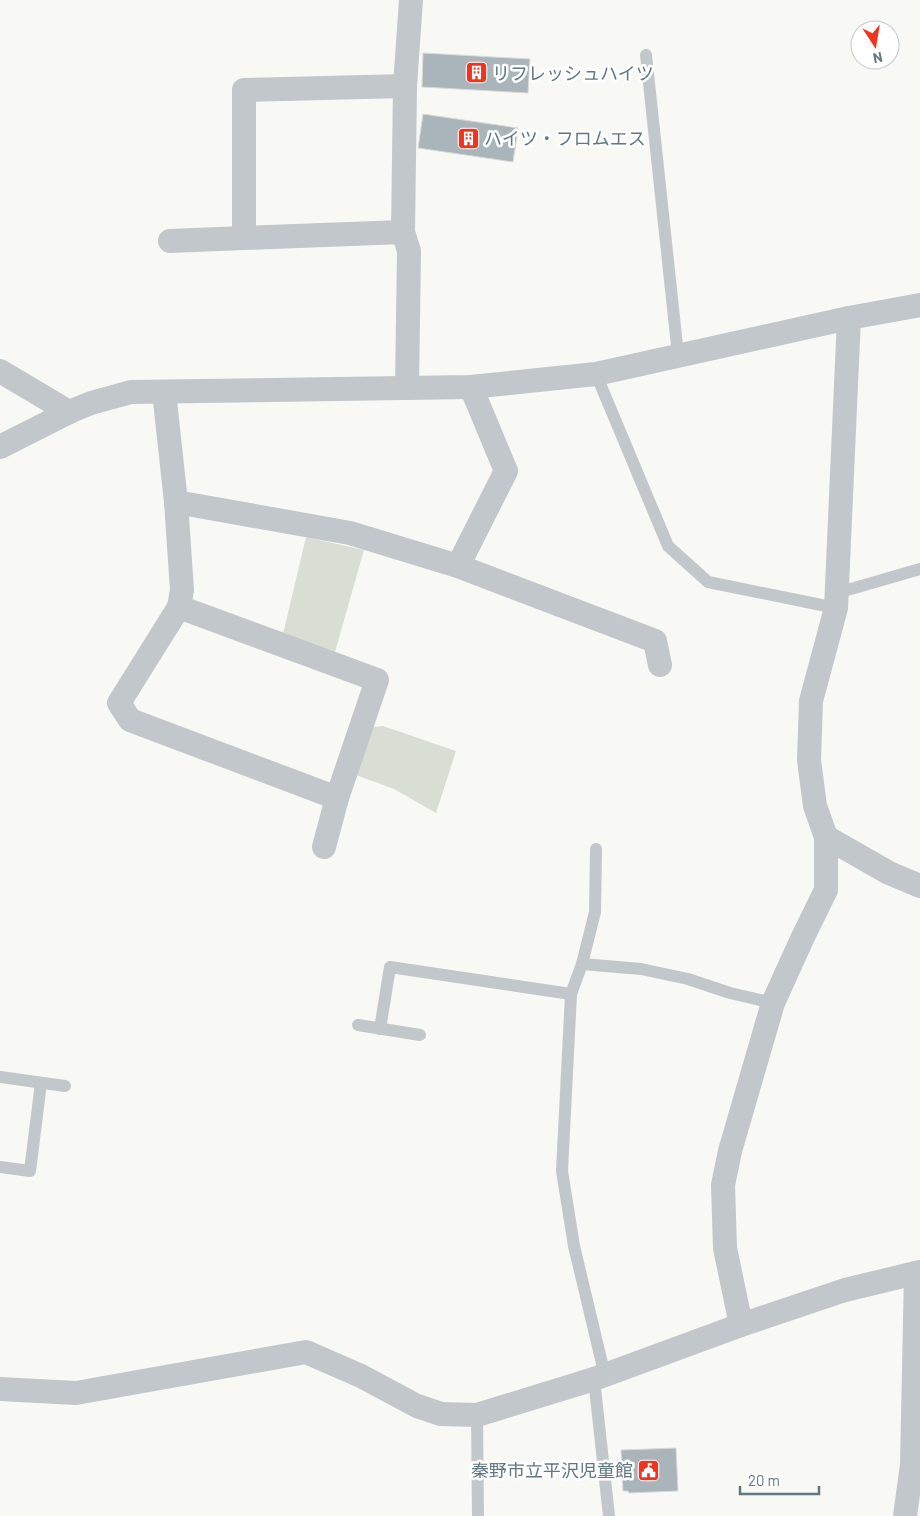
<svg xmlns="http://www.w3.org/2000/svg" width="920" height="1516" font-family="Barlow,'Noto Sans JP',sans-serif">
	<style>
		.green { fill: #d9ded4 }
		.building { fill: #a9b5ba; stroke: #dadad8 }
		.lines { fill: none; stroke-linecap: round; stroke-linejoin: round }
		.service { stroke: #c1c7ca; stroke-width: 12 }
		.minor { stroke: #c1c7ca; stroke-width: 24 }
		.labels { text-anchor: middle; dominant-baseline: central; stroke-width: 5; stroke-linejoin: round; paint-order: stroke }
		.poi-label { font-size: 18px; fill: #617883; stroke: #fff; text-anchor: start }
	</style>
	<rect width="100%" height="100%" fill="#f8f8f5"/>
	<g class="green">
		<polygon points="306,537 364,550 335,652 283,634"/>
		<polygon points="383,726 456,751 436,813 394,789 356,775 373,727"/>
	</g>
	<g class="building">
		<polygon points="423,53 530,59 528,93 422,87"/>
		<polygon points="423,114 518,128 513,162 418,148"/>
		<polygon points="676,1448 678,1491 629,1493 628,1491 623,1491 621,1450"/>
	</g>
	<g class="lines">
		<g class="service">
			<polyline points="646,55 678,355"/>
			<polyline points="596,374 668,546 708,582 836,608"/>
			<polyline points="837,593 920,569"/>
			<polyline points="596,849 595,912 582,964 571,994 562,1171 574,1246 605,1376"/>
			<polyline points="582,964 641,969 688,979 730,993 773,1003"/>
			<polyline points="358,1025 420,1035"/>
			<polyline points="380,1029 390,967 571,994"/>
			<polyline points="0,1077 65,1086"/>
			<polyline points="0,1167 30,1171 41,1083"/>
			<polyline points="594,1379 609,1516"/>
			<polyline points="477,1415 478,1516"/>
		</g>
		<g class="minor">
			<polyline points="403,232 244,238 244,90 405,86"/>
			<polyline points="170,241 244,238"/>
			<polyline points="0,371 69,412"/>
			<polyline points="407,387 409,251 403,232 405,86 411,0"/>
			<polyline points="164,392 176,502 182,590 179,607 377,680 337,798 324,847"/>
			<polyline points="0,447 69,412 91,403 131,392 471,387 596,374 849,318 920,305"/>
			<polyline points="176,502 350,533 458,566 655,641 660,665"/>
			<polyline points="458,566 506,471 471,387"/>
			<polyline points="179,607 119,703 130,720 337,798"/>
			<polyline points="826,837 889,873 920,886"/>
			<polyline points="741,1325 725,1248 723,1185 730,1151 773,1003 802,939 826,890 826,837 815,806 809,760 811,701 836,608 849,318"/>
			<polyline points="0,1389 76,1393 306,1352 361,1376 417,1406 441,1414 477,1415 594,1379 741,1325 845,1290 920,1272"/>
			<polyline points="905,1516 912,1465 916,1273"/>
		</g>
	</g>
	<defs>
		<symbol id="building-square" viewBox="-11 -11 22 22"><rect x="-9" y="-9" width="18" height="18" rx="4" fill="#f0341d" stroke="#fff"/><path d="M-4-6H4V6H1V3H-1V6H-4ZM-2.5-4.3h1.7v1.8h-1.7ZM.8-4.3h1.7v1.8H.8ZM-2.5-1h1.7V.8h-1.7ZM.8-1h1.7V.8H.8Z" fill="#fff"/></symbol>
		<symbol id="civic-square" viewBox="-11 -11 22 22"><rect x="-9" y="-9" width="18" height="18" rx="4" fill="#f0341d" stroke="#fff"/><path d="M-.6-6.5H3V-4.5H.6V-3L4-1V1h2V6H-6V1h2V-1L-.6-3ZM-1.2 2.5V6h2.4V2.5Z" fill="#fff"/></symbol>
	</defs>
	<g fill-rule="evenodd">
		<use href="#building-square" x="464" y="60" width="25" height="25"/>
		<use href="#building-square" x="456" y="126" width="25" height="25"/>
		<use href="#civic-square" x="636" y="1458" width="25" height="25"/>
	</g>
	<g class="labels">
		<g class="poi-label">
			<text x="492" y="73">リフレッシュハイツ</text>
			<text x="484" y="138">ハイツ・フロムエス</text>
			<text x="633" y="1470" text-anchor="end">秦野市立平沢児童館</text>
		</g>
	</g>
	<g transform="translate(875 45) rotate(168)"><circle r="24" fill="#ffffff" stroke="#c0c9cd"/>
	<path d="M0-4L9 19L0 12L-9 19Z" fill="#f0341d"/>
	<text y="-8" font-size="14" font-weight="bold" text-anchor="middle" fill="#617883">N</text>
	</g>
	<path d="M740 1486v8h79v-8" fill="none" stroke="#617883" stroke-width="2.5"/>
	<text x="748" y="1486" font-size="15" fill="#617883" stroke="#ffffff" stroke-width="4" paint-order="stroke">20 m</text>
</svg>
